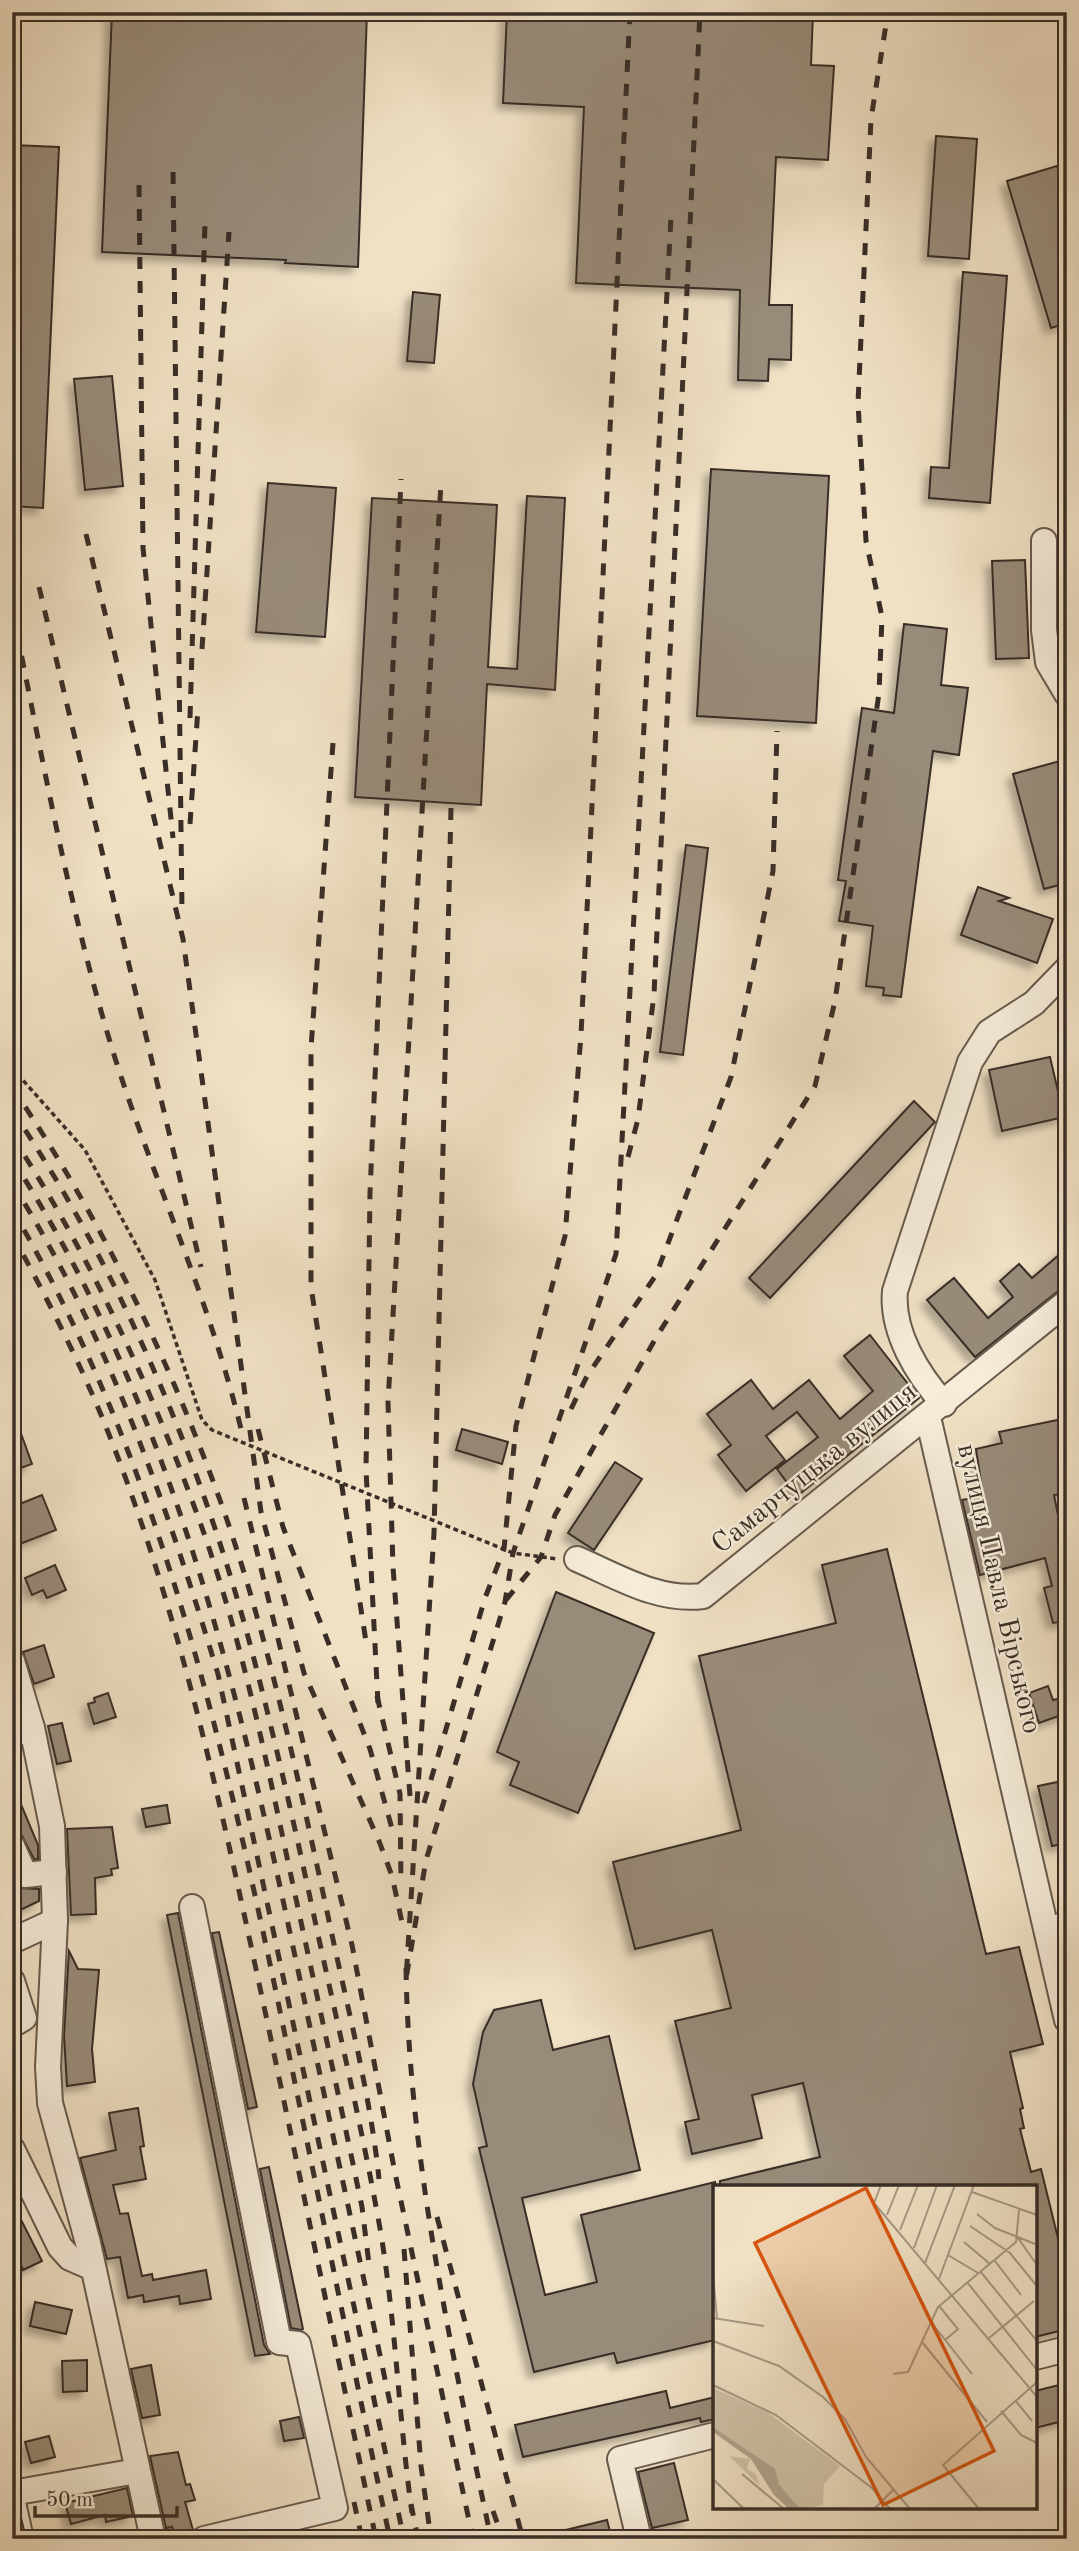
<svg xmlns="http://www.w3.org/2000/svg" width="1079" height="2551" font-family="'Old Standard TT',serif">
	<style>
		.building { fill: #988b79; stroke: #392e27; stroke-width: 2; filter: url(#shadow) }
		.lines { fill: none; stroke-linecap: round; stroke-linejoin: round }
		.minor-casing { stroke: #675b4e; stroke-width: 28 }
		.path { stroke: #392e27; stroke-width: 3.5; stroke-dasharray: 5 3.5; stroke-linecap: butt }
		.minor { stroke: #f5ecd9; stroke-width: 24 }
		.tram { stroke: #392e27; stroke-width: 2 }
		.rail { stroke: #392e27; stroke-width: 5; stroke-dasharray: 12 12; stroke-linecap: butt }
		.labels { text-anchor: middle; dominant-baseline: central; stroke-width: 5; stroke-linejoin: round; paint-order: stroke }
		.street-label { font-size: 28px; fill: #392e27; stroke: #f5ecd9 }
		.inset-road { fill: none; stroke: #a79986; stroke-width: 2 }
		.view { fill: #d6550f; fill-opacity: 0.15; stroke: #d6550f; stroke-width: 3.5 }
		.inset-edge { fill: none; stroke: #392e27; stroke-width: 3.5 }
	</style>
	<defs>
		<filter id="shadow"><feDropShadow dx="-6" dy="6" stdDeviation="3.5" flood-color="#0004"/></filter>
	</defs>
	<rect width="100%" height="100%" fill="#f0e1c5"/>
	<filter id="stains"><feTurbulence type="fractalNoise" baseFrequency=".00286" numOctaves="4"/><feColorMatrix values="0 0 0 0 .2 0 0 0 0 .09 0 0 0 0 .02 0 0 0 .5 -.17"/></filter>
	<radialGradient id="worn" r=".72"><stop offset=".6" stop-color="#630" stop-opacity="0"/><stop offset="1" stop-color="#630" stop-opacity=".3"/></radialGradient>
	<g class="building">
		<polygon points="112,12 367,12 358,267 285,263 286,260 102,252"/>
		<polygon points="507,12 813,12 811,65 834,66 828,160 776,157 769,305 792,305 791,360 769,359 768,381 738,380 740,290 576,283 584,107 503,103"/>
		<polygon points="936,136 977,139 969,259 928,256"/>
		<polygon points="12,145 59,147 43,508 12,506"/>
		<polygon points="1057,166 1067,197 1067,323 1051,328 1007,181"/>
		<polygon points="963,272 1007,276 990,503 929,498 931,467 949,468"/>
		<polygon points="413,292 440,295 434,363 407,361"/>
		<polygon points="112,376 123,486 85,490 74,379"/>
		<polygon points="711,469 829,476 816,723 697,716"/>
		<polygon points="268,483 336,488 325,637 256,632"/>
		<polygon points="527,496 565,498 555,690 487,684 481,805 355,797 372,498 497,505 488,667 517,669"/>
		<polygon points="1025,560 1029,658 996,659 992,561"/>
		<polygon points="904,624 947,629 941,685 968,688 959,755 933,751 901,997 883,995 884,988 866,986 873,926 839,921 846,881 838,880 862,708 894,713"/>
		<polygon points="1067,759 1067,883 1044,889 1013,774"/>
		<polygon points="686,845 708,848 683,1055 660,1052"/>
		<polygon points="978,887 1009,898 999,901 1053,919 1037,963 961,935"/>
		<polygon points="1050,1057 1064,1117 1002,1131 989,1070"/>
		<polygon points="914,1101 935,1122 770,1298 749,1278"/>
		<polygon points="1067,1248 1067,1284 975,1357 927,1300 954,1278 988,1318 1013,1297 1000,1281 1019,1264 1032,1278"/>
		<polygon points="870,1335 919,1398 797,1496 777,1469 818,1437 797,1412 766,1436 785,1460 746,1491 718,1455 731,1445 707,1414 751,1380 773,1409 809,1380 840,1419 873,1391 844,1356"/>
		<polygon points="15,1417 32,1464 12,1471 12,1418"/>
		<polygon points="1067,1418 1067,1493 1054,1495 1061,1530 1067,1528 1067,1621 1053,1623 1044,1588 1052,1586 1045,1558 980,1575 962,1500 983,1496 976,1449 1002,1443 999,1432"/>
		<polygon points="462,1429 508,1442 502,1464 456,1450"/>
		<polygon points="615,1462 642,1479 594,1550 568,1533"/>
		<polygon points="42,1495 56,1530 12,1547 12,1507"/>
		<polygon points="887,1549 986,1954 1019,1947 1043,2044 1010,2052 1023,2108 1020,2109 1024,2128 1020,2129 1031,2172 1041,2169 1067,2275 1067,2329 1035,2337 1035,2187 720,2187 720,2181 820,2157 803,2083 752,2095 762,2138 692,2154 685,2122 699,2119 675,2021 731,2008 712,1930 635,1949 613,1862 741,1830 699,1656 836,1623 822,1565"/>
		<polygon points="55,1565 66,1590 47,1598 43,1590 32,1595 25,1578"/>
		<polygon points="556,1592 654,1633 578,1813 510,1785 519,1762 497,1752"/>
		<polygon points="44,1645 54,1677 34,1684 23,1652"/>
		<polygon points="1048,1686 1053,1700 1067,1697 1067,1713 1039,1723 1029,1693"/>
		<polygon points="108,1693 116,1717 94,1724 88,1704 95,1702 94,1698"/>
		<polygon points="62,1723 71,1761 57,1764 48,1726"/>
		<polygon points="1067,1780 1067,1843 1052,1846 1038,1786"/>
		<polygon points="12,1783 38,1845 38,1859 34,1859 21,1834 12,1831"/>
		<polygon points="167,1805 170,1823 146,1827 142,1809"/>
		<polygon points="112,1827 118,1868 111,1869 112,1875 95,1878 96,1914 71,1915 67,1829"/>
		<polygon points="12,1882 18,1888 39,1889 39,1901 12,1914"/>
		<polygon points="178,1913 264,2345 270,2354 255,2356 167,1915"/>
		<polygon points="219,1932 257,2107 248,2109 212,1933"/>
		<polygon points="69,1951 78,1969 99,1970 92,2049 95,2082 67,2086 64,2036"/>
		<polygon points="541,2000 553,2050 609,2036 640,2170 522,2198 545,2295 597,2282 581,2215 715,2182 715,2340 617,2363 614,2353 534,2372 479,2148 487,2146 473,2084 483,2032 494,2010"/>
		<polygon points="138,2108 144,2146 140,2147 146,2179 113,2185 120,2214 128,2213 142,2276 152,2274 153,2280 206,2270 211,2299 180,2304 179,2296 144,2302 143,2295 128,2298 120,2257 107,2259 80,2158 116,2150 109,2113"/>
		<polygon points="269,2167 303,2329 301,2330 291,2328 260,2169"/>
		<polygon points="12,2202 42,2261 23,2270 22,2267 12,2271"/>
		<polygon points="35,2302 72,2310 66,2334 30,2326"/>
		<polygon points="87,2360 87,2391 63,2392 62,2361"/>
		<polygon points="151,2365 160,2415 142,2418 131,2369"/>
		<polygon points="1067,2383 1067,2420 1035,2428 1035,2391"/>
		<polygon points="666,2391 670,2408 715,2397 715,2419 701,2422 700,2418 523,2457 515,2425"/>
		<polygon points="299,2417 304,2438 284,2441 280,2421"/>
		<polygon points="49,2436 55,2457 31,2463 25,2442"/>
		<polygon points="178,2452 186,2485 190,2484 195,2500 185,2502 193,2530 190,2535 176,2539 172,2527 166,2528 150,2456"/>
		<polygon points="674,2463 688,2520 652,2528 638,2472"/>
		<polygon points="127,2488 133,2516 106,2522 105,2515 71,2524 65,2503"/>
		<polygon points="607,2520 612,2539 554,2539 553,2533"/>
	</g>
	<g class="lines">
		<defs>
			<g id="minor">
				<polyline points="1044,541 1044,630 1048,662 1067,694"/>
				<path d="M944 1404C918 1375 891 1332 895 1291L970 1062 989 1032 1034 1003 1067 969"/>
				<polyline points="928,1417 1067,2020"/>
				<path d="M577 1559C617 1576 658 1602 703 1596L1067 1302"/>
				<polyline points="12,1661 32,1728 52,1826 55,1921 48,2067 50,2103 88,2243 153,2539"/>
				<polyline points="12,1735 32,1728"/>
				<polyline points="12,1846 25,1875 54,1872"/>
				<polyline points="192,1907 279,2342 298,2344 335,2508 204,2539"/>
				<polyline points="1047,1932 1067,1923"/>
				<polyline points="12,1941 55,1921"/>
				<polyline points="12,1981 24,2018 12,2025"/>
				<polyline points="12,2149 60,2247 70,2258 93,2268"/>
				<polyline points="1035,2357 1067,2349"/>
				<polyline points="12,2493 137,2471"/>
				<polyline points="12,2498 21,2539"/>
				<polyline points="639,2539 620,2459 715,2435"/>
			</g>
		</defs>
		<use href="#minor" class="minor-casing"/>
		<g class="path">
			<polyline points="12,1068 85,1150 155,1280 202,1420 212,1430 513,1553 557,1559"/>
			<polyline points="12,2456 17,2471"/>
		</g>
		<use href="#minor" class="minor"/>
		<polyline class="tram" points="12,2479 26,2539"/>
		<g class="rail">
			<polyline points="173,172 182,911"/>
			<polyline points="139,185 143,548 173,838"/>
			<polyline points="86,534 183,939 261,1512 304,1673 379,1841 392,1876 403,1927"/>
			<polyline points="39,587 201,1267"/>
			<path d="M12 609C43 759 69 911 115 1058 155 1184 211 1303 242 1433"/>
			<polyline points="202,649 229,232"/>
			<polyline points="190,718 205,222"/>
			<polyline points="333,743 311,1048 311,1287 367,1648"/>
			<polyline points="451,808 434,1533 406,1979 426,1860 505,1602 513,1553 616,1254 671,217"/>
			<polyline points="190,824 198,708"/>
			<path d="M12 1087C102 1220 174 1368 227 1520 271 1649 299 1783 328 1916 346 2003 370 2091 379 2179"/>
			<path d="M12 1110C124 1277 205 1470 255 1663 278 1752 298 1841 317 1930 339 2031 363 2132 381 2234 396 2326 399 2421 412 2513"/>
			<path d="M12 1136C91 1257 152 1389 201 1525 240 1634 264 1749 288 1862 313 1977 338 2092 362 2207L369 2264"/>
			<polyline points="628,1157 638,1119 654,995 700,12"/>
			<path d="M12 1159C176 1414 240 1696 302 1989 331 2129 362 2268 391 2408"/>
			<path d="M12 1183C108 1335 166 1503 218 1674L404 2539"/>
			<path d="M12 1209C156 1455 217 1716 276 1992 314 2174 351 2357 390 2539"/>
			<path d="M12 1234C48 1300 83 1368 110 1437 183 1623 223 1816 265 2011 302 2187 339 2363 376 2539"/>
			<polyline points="571,1409 587,1376 656,1275 731,1077 773,871 777,731"/>
			<polyline points="258,1429 283,1527 370,1749 394,1836"/>
			<polyline points="244,1498 352,1945 395,2173 473,2539"/>
			<polyline points="506,1600 541,1557 555,1515 657,1336 815,1086 835,1001 879,693 882,617 866,541 858,403 871,119 888,12"/>
			<polyline points="377,1696 400,1794 401,1885"/>
			<polyline points="378,1703 366,1470 370,1193 401,479"/>
			<polyline points="410,1796 393,1567 388,1402 441,483"/>
			<polyline points="424,1803 485,1598 504,1549 516,1426 565,1236 581,1035 630,12"/>
			<path d="M406 1968C409 2161 452 2351 491 2539"/>
			<polyline points="437,2217 523,2539"/>
			<polyline points="404,2249 421,2466 431,2539"/>
			<polyline points="354,2502 362,2539"/>
			<polyline points="411,2504 418,2539"/>
			<polyline points="493,2511 503,2539"/>
		</g>
	</g>
	<g class="labels">
		<g class="street-label">
			<text transform="translate(815 1469) rotate(-39)">Самарчуцька вулиця</text>
			<text transform="translate(998 1589) rotate(77)">вулиця Павла Вірського</text>
		</g>
	</g>
	<g transform="translate(713 2185)">
		<rect width="324" height="324" fill="#f0e1c5"/>
		<path d="M0 203 54 227 127 281 111 299 110 320 87 324 66 299 62 285 0 242ZM16 271 37 274 34 284 43 289 47 301Z" fill="#d1c3aa"/>
		<path d="M0 242 62 284 66 299 87 324H76L61 310 38 274 0 247Z" fill="#b2a48f"/>
		<path class="inset-road" d="M168 0 161 18 324 212M259 7 324 30M264 29 282 43 322 59M174 30 186 0M257 41 297 68 323 100M187 45 205 0M305 53 324 80M251 57 277 79M201 63 224 0M235 70 265 88M282 76 308 110M212 78 242 0M267 86 324 156M0 90 4 133M226 94 261 0M254 97 324 185M226 121 245 144 232 155M0 133 51 141M218 137 259 189M276 153 321 116M0 156 66 181 110 212 132 234 153 272 197 324M209 157 274 237M180 189 195 187 225 122 303 57 306 25M0 200 63 230 159 303 177 324M302 215 319 236M288 226 308 250 324 258M29 289 71 324M0 294 31 324M161 324 180 305M266 324 230 280 324 197"/>
		<path class="view" d="M153 3 281 266 170 320 42 58Z"/>
		<rect width="324" height="324" class="inset-edge"/>
	</g>
	<rect width="1079" height="2551" fill="none" stroke="#f0e1c5" stroke-width="42"/>
	<rect x="14" y="14" width="1051" height="2523" fill="none" stroke="#392e27" stroke-width="3.5"/>
	<rect x="21" y="21" width="1037" height="2509" fill="none" stroke="#392e27" stroke-width="2"/>
	<path d="M35 2506v10h142v-10" fill="none" stroke="#392e27" stroke-width="3.5"/>
	<text x="46" y="2506" font-size="21" fill="#392e27" stroke="#f5ecd9" stroke-width="5" paint-order="stroke">50 m</text>
	<rect width="100%" height="100%" filter="url(#stains)"/>
	<rect width="100%" height="100%" fill="url(#worn)"/>
</svg>
